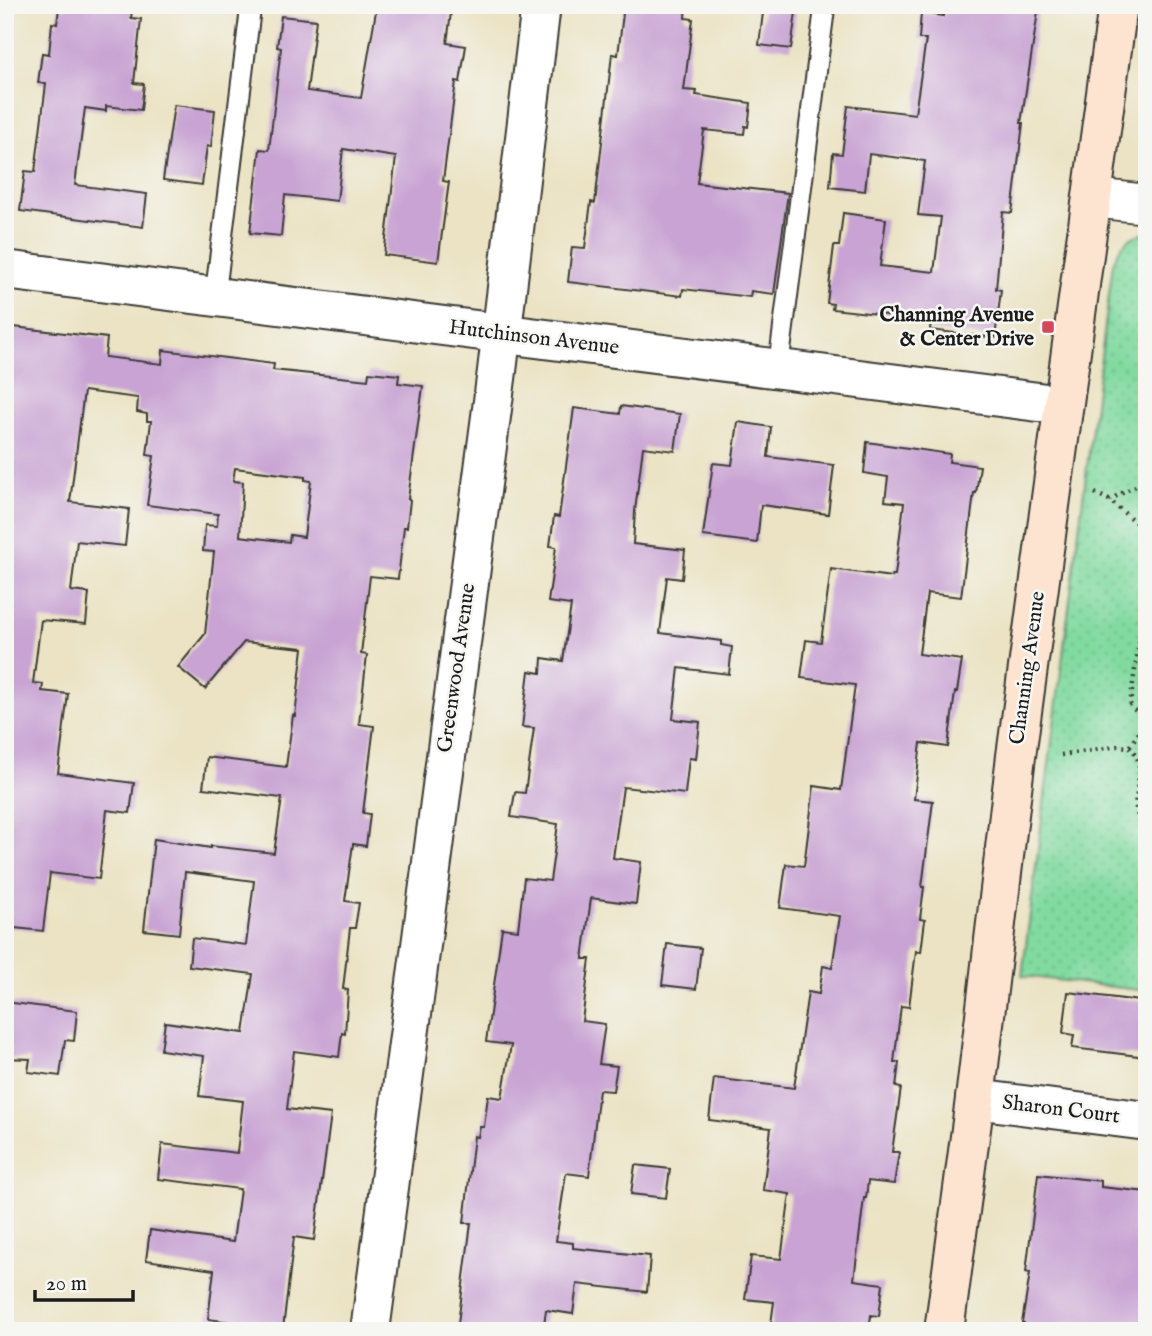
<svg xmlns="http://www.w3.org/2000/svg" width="1152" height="1336" font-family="'IM FELL English',serif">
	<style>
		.green { fill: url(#green-dots); stroke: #4e7b5e; stroke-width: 2 }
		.building { fill: #c8a3d3; fill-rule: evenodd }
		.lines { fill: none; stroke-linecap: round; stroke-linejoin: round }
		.lane-casing { stroke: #3b3a35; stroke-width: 23 }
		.street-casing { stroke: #3b3a35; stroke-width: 42 }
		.secondary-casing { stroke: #3b3a35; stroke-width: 42 }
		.path { stroke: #3b3a35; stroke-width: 4.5; stroke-dasharray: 2 5; stroke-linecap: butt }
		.lane { stroke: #fff; stroke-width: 19 }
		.street { stroke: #fff; stroke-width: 38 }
		.secondary { stroke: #fde4d1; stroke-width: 38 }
		.poi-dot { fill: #d1495b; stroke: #f6f6f2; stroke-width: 2.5 }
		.labels { text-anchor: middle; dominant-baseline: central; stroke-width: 5; stroke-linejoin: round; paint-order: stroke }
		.poi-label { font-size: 21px; font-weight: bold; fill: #1c1c1c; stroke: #f6f6f2; text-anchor: end }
		.street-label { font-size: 21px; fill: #1c1c1c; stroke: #f6f6f2 }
	</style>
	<defs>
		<pattern id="green-dots" width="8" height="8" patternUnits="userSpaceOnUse" patternTransform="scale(1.75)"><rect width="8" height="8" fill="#81daa0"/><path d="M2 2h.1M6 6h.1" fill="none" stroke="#6fba89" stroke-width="1.8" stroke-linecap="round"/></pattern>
	</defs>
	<rect width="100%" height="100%" fill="#f6f6f2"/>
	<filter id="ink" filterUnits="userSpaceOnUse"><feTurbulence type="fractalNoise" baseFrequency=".0143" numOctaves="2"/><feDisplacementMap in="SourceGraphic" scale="14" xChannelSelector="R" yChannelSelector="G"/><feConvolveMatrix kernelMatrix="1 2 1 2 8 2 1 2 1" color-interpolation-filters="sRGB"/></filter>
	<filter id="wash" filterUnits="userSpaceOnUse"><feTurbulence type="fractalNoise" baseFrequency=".00686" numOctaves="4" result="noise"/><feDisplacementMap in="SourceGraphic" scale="28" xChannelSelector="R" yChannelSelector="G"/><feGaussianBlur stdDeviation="1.57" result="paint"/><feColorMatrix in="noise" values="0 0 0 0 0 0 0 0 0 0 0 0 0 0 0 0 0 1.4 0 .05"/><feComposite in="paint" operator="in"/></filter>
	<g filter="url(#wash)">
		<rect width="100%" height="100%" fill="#ebe3c4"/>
		<path class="green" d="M1147 233V991L1022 976 1113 263C1120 246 1128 235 1147 233Z"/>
		<g id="blocks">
			<g class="building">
				<polygon points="66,5 133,5 131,18 141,19 134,83 144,84 141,110 106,106 106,111 85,108 75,185 147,194 143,227 20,211 25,171 35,172 46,84 38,83 42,53 49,54 52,23 57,24 59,8 66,9"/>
				<polygon points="377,5 452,5 447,43 466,46 460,82 456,81 443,181 449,182 438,262 384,255 396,157 343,149 337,201 285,195 281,236 250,233 260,149 269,150 281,48 277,47 281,16 316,20 307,91 361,98"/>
				<polygon points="624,5 686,5 685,18 693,19 684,90 697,91 696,95 751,103 748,127 745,126 744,134 704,130 697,183 788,193 774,294 751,291 750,297 683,289 682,296 568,282 572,247 585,248 591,202 595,203 612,54 618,55"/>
				<polygon points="764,5 797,5 791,49 759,45"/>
				<polygon points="945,5 1039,5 1021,123 1023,123 1012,213 1003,212 996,289 1001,290 995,338 930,330 931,320 832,309 833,304 827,303 834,246 839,246 843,213 886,219 880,266 934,272 941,217 918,215 925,161 869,154 865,191 830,187 833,153 842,154 848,106 915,114 926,39 919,39 921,13 944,16"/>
				<polygon points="174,105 215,110 211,147 207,146 202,185 163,180"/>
				<path d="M5 326 107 338 105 357 162 364 163 350 274 364 273 370 368 380 369 372 399 375 398 383 423 386 408 499 410 500 407 527H404L398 579 370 576 361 654 367 655 359 724 374 726 363 813 370 814 366 846 353 844 345 901 359 903 355 928H350L343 989 348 990 345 1034 342 1033 339 1057 294 1051 287 1109 331 1114 314 1240 294 1237 283 1329 208 1319 214 1270 146 1260 150 1230 233 1242 240 1189 158 1179 162 1144 237 1153 243 1101 199 1096 204 1056 161 1050 165 1022 244 1033 253 974 189 966 192 938 246 945 254 881 185 872 179 934 144 930 154 839 211 848V846L274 853 282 798 203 788 207 757 286 767 293 715 295 716 303 648 244 642 205 689 178 667 205 634 214 552 203 551 205 525 217 526 218 514 147 505 154 456 147 455 151 421H147V414L137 412 138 398 84 391 70 502 129 509 125 546 77 541 71 591 89 593 86 624 41 620 33 683 43 684 42 691 68 694 58 773 134 783 130 813 107 810 99 879 50 873 43 931 5 927ZM235 468 305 477V480L311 481 304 537 290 535 289 542 240 536 243 482 233 481Z"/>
				<polygon points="621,406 680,414 675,451 643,447 635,511 633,544 685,550 682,579 667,577 660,633 721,641 721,645 732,647 729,674 679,668 673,719 700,722 696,759 689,758 685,794 623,787 613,858 641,862 636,904 591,898 583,959 590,959 582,1021 605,1024 599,1064 617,1066 613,1091 599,1090 589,1176 566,1173 556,1241 573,1243 573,1248 650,1256 647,1292 577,1284 573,1314 546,1310 543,1331 457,1331 471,1223 464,1223 474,1136 478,1137 480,1127 484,1127 488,1096 502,1098 511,1045 486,1042 502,928 518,930 524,878 550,881 558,824 511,817 515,792 525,793 534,728 522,727 529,671 541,673 542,658 563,661 571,605 548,602 556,547 550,546 554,516 559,517 574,408 620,414"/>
				<polygon points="738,422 771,427 768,457 834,465 828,514 761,505 757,543 703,536 713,463 732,465"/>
				<polygon points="867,442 950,454 949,462 980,466 976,493 974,493 961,597 927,593 919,654 962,660 957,692 955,692 948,747 921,743 914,799 933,801 922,887 924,887 920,919 925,920 921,952 916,951 909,1007 901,1006 894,1062 899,1062 896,1087 901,1088 892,1152 899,1152 894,1184 868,1181 866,1198 864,1198 854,1280 883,1284 879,1316 871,1315 869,1331 770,1331 774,1302 745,1299 751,1256 781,1259 790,1194 763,1190 771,1128 709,1120 714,1078 794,1088 808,992 819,994 823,966 832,968 840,916 780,908 786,864 804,866 814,786 841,790 855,685 801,678 806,640 821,642 831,569 892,577 892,575 895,575 904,503 885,501 888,477 864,473"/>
				<polygon points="667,944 701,948 696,989 662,985"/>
				<polygon points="1068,992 1147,1002 1147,1057 1072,1048 1074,1035 1063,1033"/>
				<polygon points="5,1002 77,1011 74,1041 65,1040 60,1076 28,1072 30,1059 5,1058"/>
				<polygon points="635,1165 670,1169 666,1198 631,1194"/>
				<polygon points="1038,1174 1101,1181 1101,1187 1147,1192 1147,1331 1024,1331 1024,1323 1022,1323 1030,1273 1026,1272"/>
			</g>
		</g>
	</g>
	<g filter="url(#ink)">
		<use href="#blocks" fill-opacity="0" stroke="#3b3a35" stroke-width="2"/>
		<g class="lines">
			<defs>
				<g id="lane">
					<polyline points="215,296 251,5"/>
					<polyline points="778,370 825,5"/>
				</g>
				<g id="street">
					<polyline points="1093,198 1147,204"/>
					<polyline points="5,270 1062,405"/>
					<polyline points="975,1099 1147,1121"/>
					<polyline points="370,1331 497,371 541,5"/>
				</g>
				<polyline id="secondary" points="944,1331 975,1099 1016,756 1118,5"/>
			</defs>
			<use href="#lane" class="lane-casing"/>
			<use href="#street" class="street-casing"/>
			<use href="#secondary" class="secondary-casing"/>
			<g class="path">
				<polyline points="1095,493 1109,500 1147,532"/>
				<polyline points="1109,500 1147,480"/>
				<polyline points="1147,586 1130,704 1147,726"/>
				<path d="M1129 747C1149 763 1133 788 1136 808 1138 818 1142 827 1147 835"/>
				<polyline points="1061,755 1118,746 1129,747 1145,724"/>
			</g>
			<use href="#lane" class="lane"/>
			<use href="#street" class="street"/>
			<use href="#secondary" class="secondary"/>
		</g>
	</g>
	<rect class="poi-dot" x="1041" y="320" width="14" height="14" rx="3.5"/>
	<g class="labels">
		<g class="poi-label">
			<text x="1034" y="315">Channing Avenue<tspan x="1034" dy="24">&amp; Center Drive</tspan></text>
		</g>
		<g class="street-label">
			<text transform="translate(534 338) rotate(7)">Hutchinson Avenue</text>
			<text transform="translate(457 668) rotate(-82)">Greenwood Avenue</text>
			<text transform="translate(1028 668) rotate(-82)">Channing Avenue</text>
			<text transform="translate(1061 1110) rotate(7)">Sharon Court</text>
		</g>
	</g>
	<rect width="1152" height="1336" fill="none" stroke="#f6f6f2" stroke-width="28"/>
	<path d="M35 1290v10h98v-10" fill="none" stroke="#1c1c1c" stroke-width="3.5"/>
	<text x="46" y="1290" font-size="21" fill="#1c1c1c" stroke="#f6f6f2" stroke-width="5" paint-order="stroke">20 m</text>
</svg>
